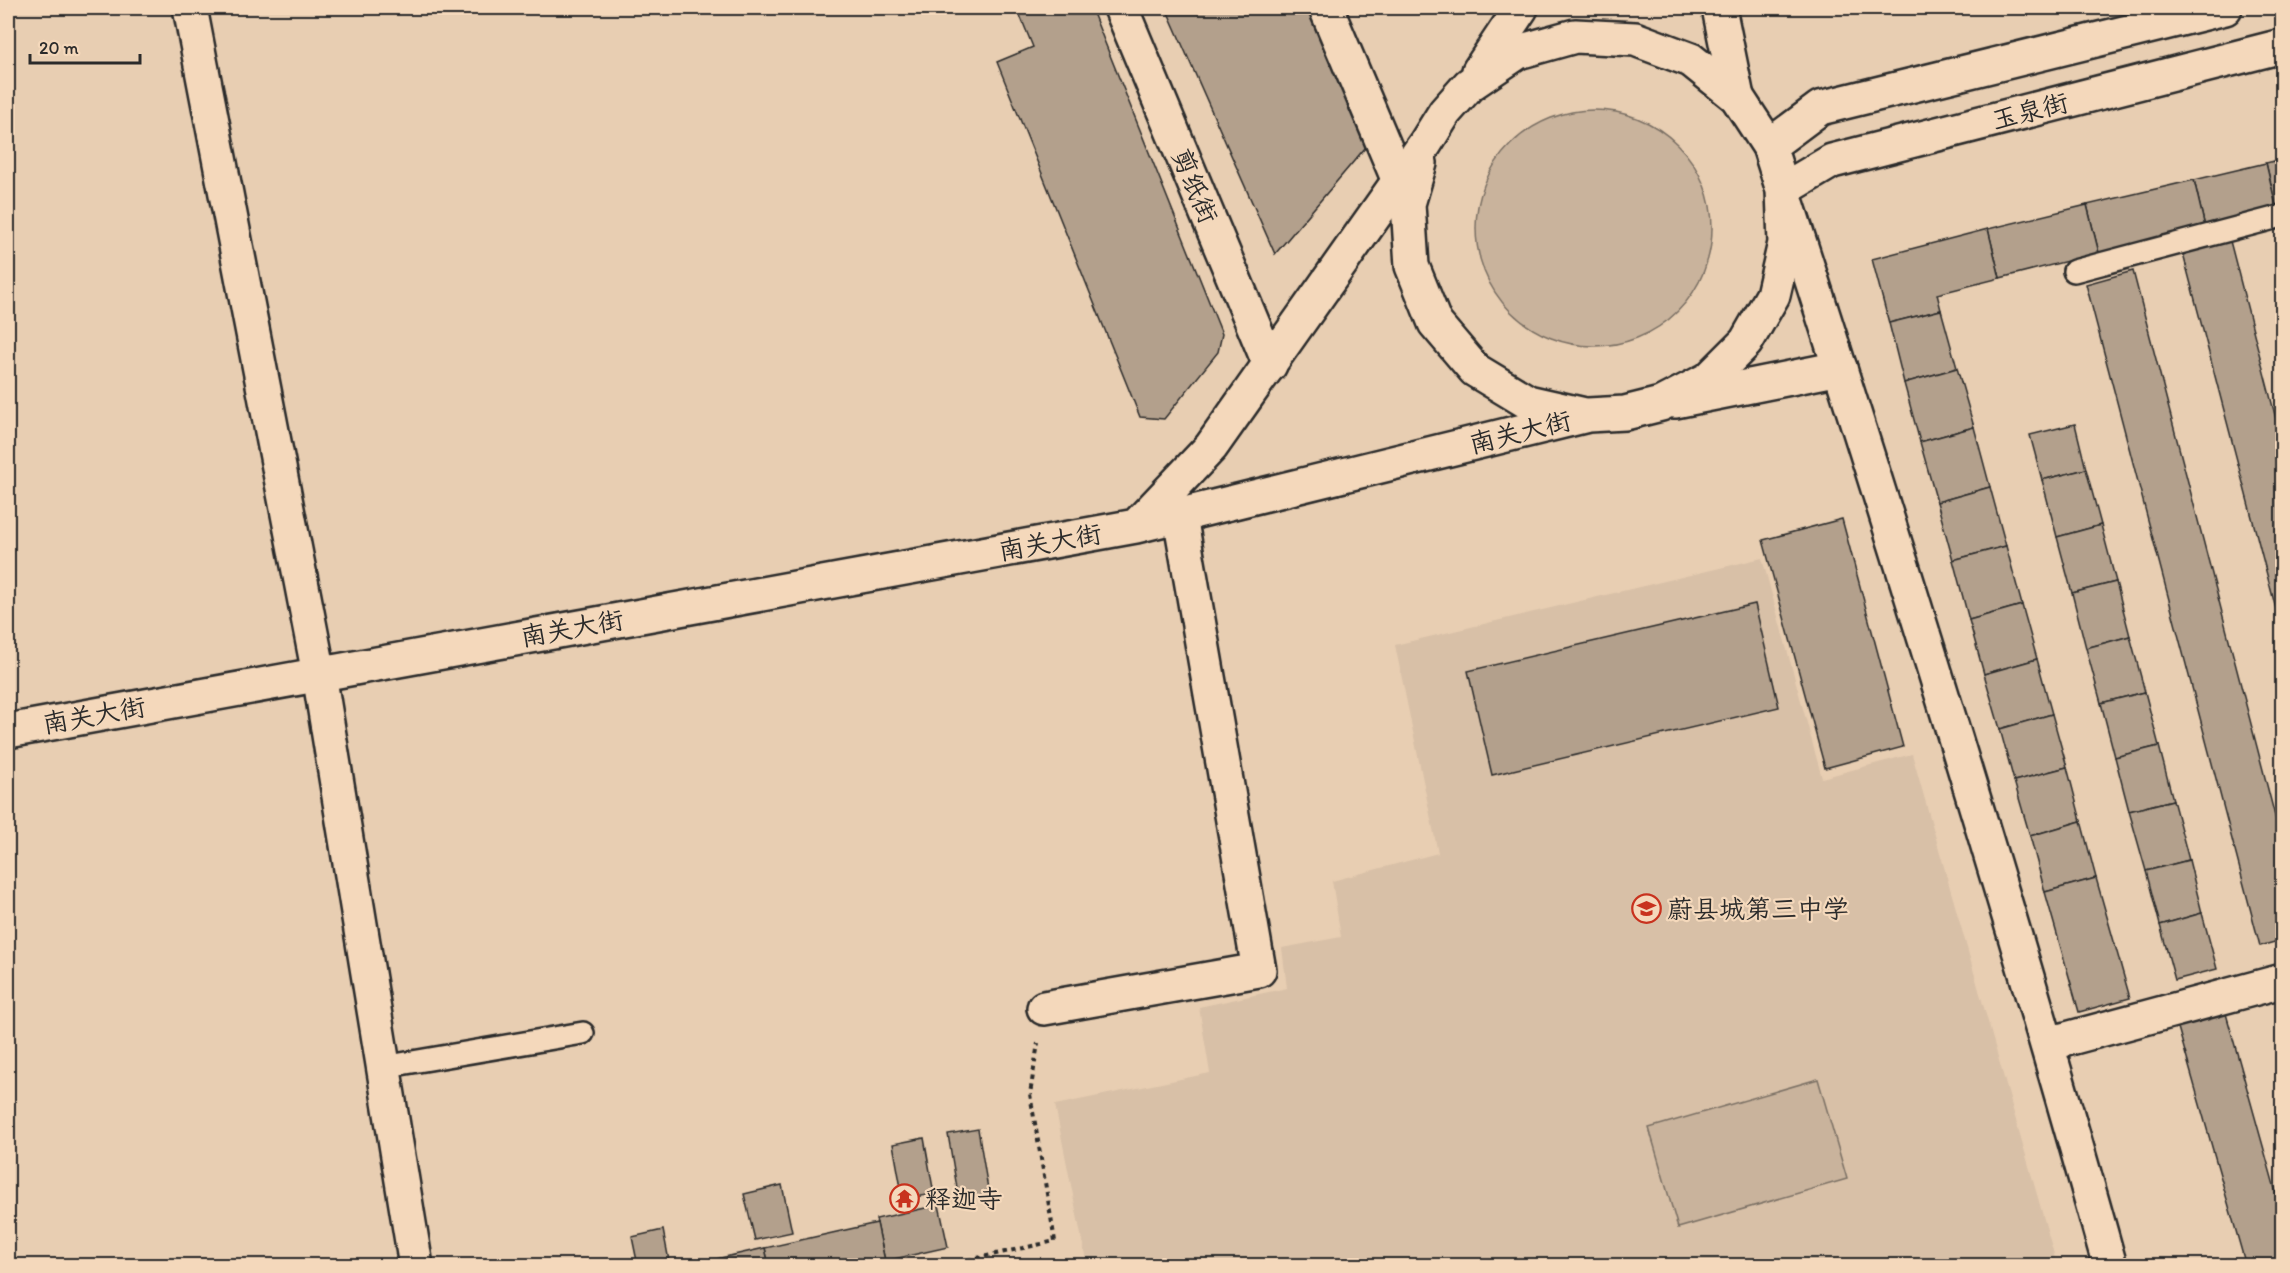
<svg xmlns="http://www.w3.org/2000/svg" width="2290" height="1273" font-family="Itim,'LXGW WenKai TC',sans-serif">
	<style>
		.built { fill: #d8c0a7 }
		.green { fill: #c9b39c; stroke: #7a6f64; stroke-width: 1.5 }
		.building { fill: #b3a08c; stroke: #2b2b2b; stroke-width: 1.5 }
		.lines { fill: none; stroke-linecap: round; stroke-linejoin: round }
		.service-casing { stroke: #2b2b2b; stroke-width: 26 }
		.minor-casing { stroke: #2b2b2b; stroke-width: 38 }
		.tertiary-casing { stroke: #2b2b2b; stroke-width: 38 }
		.secondary-casing { stroke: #2b2b2b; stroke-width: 38 }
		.path { stroke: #2b2b2b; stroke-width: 4; stroke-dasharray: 4.5 4.5; stroke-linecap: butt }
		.service { stroke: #f4d8bb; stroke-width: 21 }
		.minor { stroke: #f4d8bb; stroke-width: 33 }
		.tertiary { stroke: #f4d8bb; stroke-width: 33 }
		.secondary { stroke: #f4d8bb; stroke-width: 33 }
		.labels { text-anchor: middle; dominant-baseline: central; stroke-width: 4.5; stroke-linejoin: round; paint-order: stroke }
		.street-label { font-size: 26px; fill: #2b2b2b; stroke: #f4d8bb }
		.poi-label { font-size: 26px; fill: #2b2b2b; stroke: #f4d8bb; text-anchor: start }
	</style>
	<rect width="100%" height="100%" fill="#e8ceb2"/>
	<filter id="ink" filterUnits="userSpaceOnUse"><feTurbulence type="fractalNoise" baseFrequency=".0167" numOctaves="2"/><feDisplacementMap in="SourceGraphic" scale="12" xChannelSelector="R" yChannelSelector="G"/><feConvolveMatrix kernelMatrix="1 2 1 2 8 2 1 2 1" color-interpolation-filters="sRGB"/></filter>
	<g filter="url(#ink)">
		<polygon class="built" points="1762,558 1822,778 1912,754 2057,1265 1087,1265 1055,1105 1210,1073 1199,1007 1287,988 1282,948 1341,937 1332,881 1438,853 1395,645"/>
		<g class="green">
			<circle cx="1594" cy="228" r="118"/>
			<polygon points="1818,1079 1847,1179 1678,1228 1649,1128"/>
		</g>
		<g class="building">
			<polygon points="1017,8 1091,8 1222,334 1218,352 1164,419 1140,417 997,62 1033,47"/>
			<polygon points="1166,8 1313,8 1371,141 1275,254"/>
			<polygon points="2282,159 2282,209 2277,210 2266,163"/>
			<polygon points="2266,163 2277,210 2205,227 2194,180"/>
			<polygon points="2194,180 2205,227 2099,253 2087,205"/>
			<polygon points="2087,205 2099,253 2000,278 1988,229"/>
			<polygon points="1988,229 2000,278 1937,294 1941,310 1889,323 1872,259"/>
			<polygon points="2230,241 2282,442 2282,632 2183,254"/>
			<polygon points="2133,271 2282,843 2282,940 2260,946 2086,284"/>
			<polygon points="1941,310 1957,368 1904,383 1889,323"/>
			<polygon points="1957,368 1974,427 1920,442 1904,383"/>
			<polygon points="2075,424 2086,469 2042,480 2030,435"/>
			<polygon points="1974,427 1990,487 1937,502 1920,442"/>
			<polygon points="2086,469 2101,525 2057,537 2042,480"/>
			<polygon points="1990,487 2006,546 1953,560 1937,502"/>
			<polygon points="1842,519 1903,747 1825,768 1763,540"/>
			<polygon points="2101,525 2116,582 2072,593 2057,537"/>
			<polygon points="2006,546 2022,605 1969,620 1953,560"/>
			<polygon points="2116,582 2130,636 2086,648 2072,593"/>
			<polygon points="1755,604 1779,707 1492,775 1468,671"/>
			<polygon points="2022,605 2037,659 1984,674 1969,620"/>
			<polygon points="2130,636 2145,692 2101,703 2086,648"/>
			<polygon points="2037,659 2052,714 2000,729 1984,674"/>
			<polygon points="2145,692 2159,746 2115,757 2101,703"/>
			<polygon points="2052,714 2067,767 2014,781 2000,729"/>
			<polygon points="2159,746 2173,800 2129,811 2115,757"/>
			<polygon points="2067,767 2081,821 2030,836 2014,781"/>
			<polygon points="2173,800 2189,860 2146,871 2129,811"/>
			<polygon points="2081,821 2096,878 2045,892 2030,836"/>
			<polygon points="2189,860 2202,913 2160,925 2146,871"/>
			<polygon points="2096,878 2130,998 2079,1012 2045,892"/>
			<polygon points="2202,913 2217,969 2175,980 2160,925"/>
			<polygon points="2225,1010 2282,1214 2282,1266 2246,1266 2177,1024"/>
			<polygon points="978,1129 989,1195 959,1200 948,1134"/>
			<polygon points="924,1138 934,1194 903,1199 893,1144"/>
			<polygon points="782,1185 792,1232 755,1240 744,1194"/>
			<polygon points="939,1205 948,1247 885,1261 876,1219"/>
			<polygon points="877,1223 885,1261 864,1266 769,1266 765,1248"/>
			<polygon points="663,1230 670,1266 638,1266 632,1237"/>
			<polygon points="765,1248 769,1266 709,1266 707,1261"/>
		</g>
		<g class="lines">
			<defs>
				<g id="service">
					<polyline points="2074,271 2282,216"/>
					<polyline points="383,1067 583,1033"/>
				</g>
				<g id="minor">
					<polyline points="190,8 319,674 416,1266"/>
					<polyline points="1121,8 1270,365"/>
					<polyline points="1326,8 1399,181"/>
					<polyline points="1044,1008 1259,970 1180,516"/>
					<polyline points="2048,1044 2282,981"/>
				</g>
				<g id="tertiary">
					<path d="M1788 206C1901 557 2011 910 2110 1266"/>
					<polyline points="1675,401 1840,368"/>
				</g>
				<g id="secondary">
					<polyline points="1719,8 1737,97"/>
					<polyline points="1479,71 1521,8"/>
					<polyline points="1769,146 1820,108 2225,8"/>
					<polyline points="1420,163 1408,204 1412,266 1435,323 1475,370 1528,402 1581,414"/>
					<polyline points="1783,190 1832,161 2282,46"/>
					<polyline points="8,731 1136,526 1588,415 1625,413 1661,404 1709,379 1746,342 1773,295 1785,243 1783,190 1769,146 1737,97 1691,60 1635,39 1575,36 1518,52 1469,85 1445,112 1425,144 1211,447 1136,526"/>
				</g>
			</defs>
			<use href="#service" class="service-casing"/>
			<use href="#minor" class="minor-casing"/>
			<use href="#tertiary" class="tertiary-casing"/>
			<use href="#secondary" class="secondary-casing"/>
			<polyline class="path" points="941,1266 1055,1241 1030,1094 1038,1043"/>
			<use href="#service" class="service"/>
			<use href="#minor" class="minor"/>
			<use href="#tertiary" class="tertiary"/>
			<use href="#secondary" class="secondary"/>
		</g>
	</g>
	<defs>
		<symbol id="school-ring" viewBox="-11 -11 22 22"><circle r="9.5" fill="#f4d8bb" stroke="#c8321e" stroke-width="1.5"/><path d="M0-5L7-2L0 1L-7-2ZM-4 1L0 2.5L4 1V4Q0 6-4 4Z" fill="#c8321e"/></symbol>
		<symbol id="temple-ring" viewBox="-11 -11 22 22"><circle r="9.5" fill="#f4d8bb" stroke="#c8321e" stroke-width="1.5"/><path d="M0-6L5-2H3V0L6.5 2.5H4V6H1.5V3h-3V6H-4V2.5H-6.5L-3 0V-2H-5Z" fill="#c8321e"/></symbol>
	</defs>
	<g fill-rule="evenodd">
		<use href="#school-ring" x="1630" y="892" width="33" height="33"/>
		<use href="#temple-ring" x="888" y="1182" width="33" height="33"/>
	</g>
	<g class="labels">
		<g class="street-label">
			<text transform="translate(2030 111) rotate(-14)">玉泉街</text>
			<text transform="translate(1195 186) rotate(67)">剪纸街</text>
			<text transform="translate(1520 432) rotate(-14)">南关大街</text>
			<text transform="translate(1050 542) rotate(-10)">南关大街</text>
			<text transform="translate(572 628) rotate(-10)">南关大街</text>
			<text transform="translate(94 715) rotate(-10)">南关大街</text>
		</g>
		<g class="poi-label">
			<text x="1667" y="909">蔚县城第三中学</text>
			<text x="925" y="1199">释迦寺</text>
		</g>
	</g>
	<rect width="2290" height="1273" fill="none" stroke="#f4d8bb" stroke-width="30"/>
	<rect x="15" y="15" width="2260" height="1243" fill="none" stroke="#2b2b2b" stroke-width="2" filter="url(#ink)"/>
	<path d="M30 54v9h110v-9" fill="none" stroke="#2b2b2b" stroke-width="3"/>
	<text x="39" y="54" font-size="18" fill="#2b2b2b" stroke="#f4d8bb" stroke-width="4.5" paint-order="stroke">20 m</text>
</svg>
